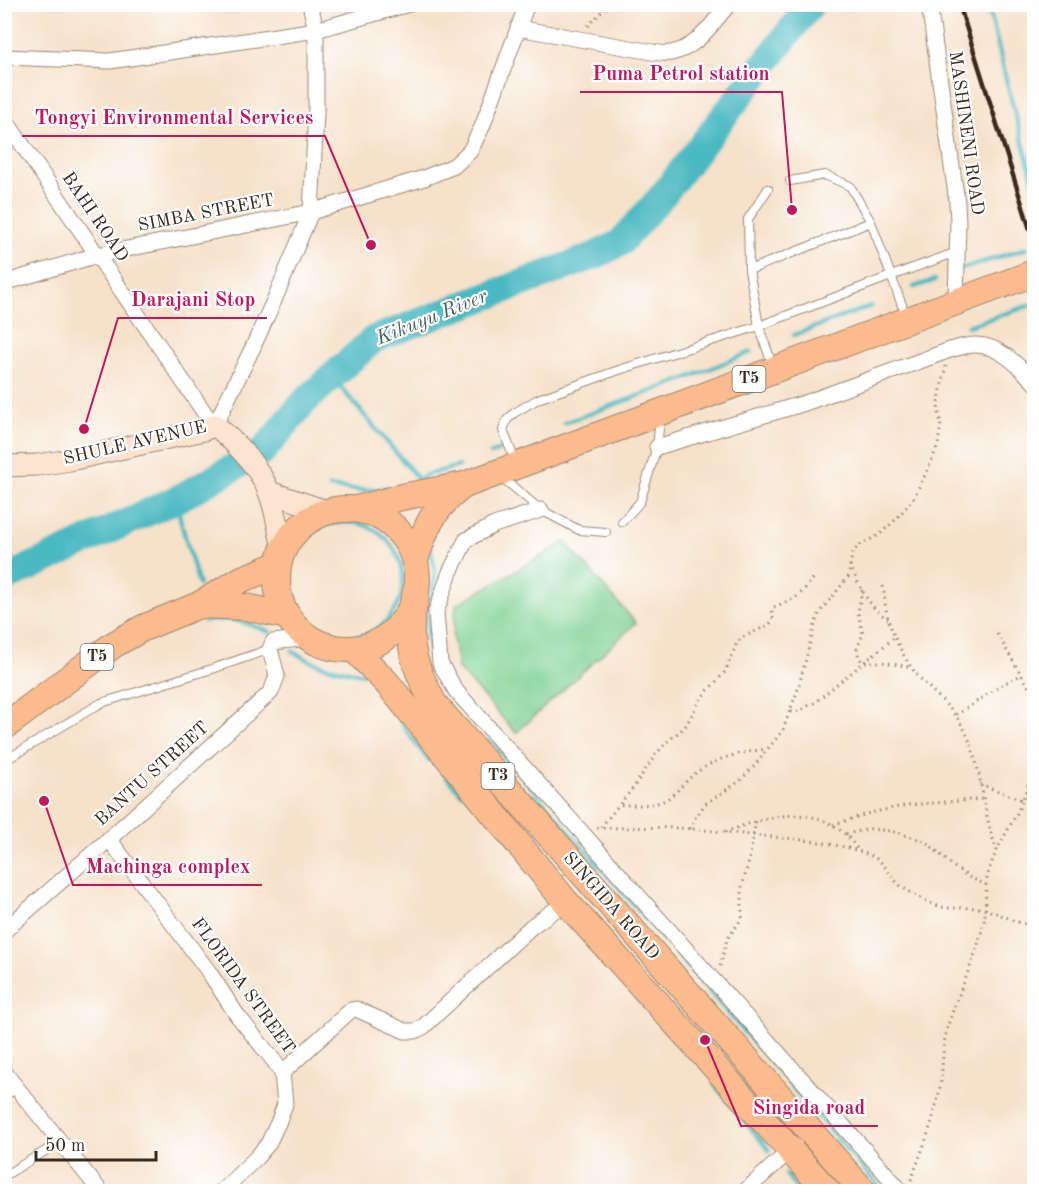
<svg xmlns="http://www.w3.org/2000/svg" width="1039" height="1196" font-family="'Old Standard TT',serif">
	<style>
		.green { fill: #7fd293; stroke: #5d7e58; stroke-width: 1.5 }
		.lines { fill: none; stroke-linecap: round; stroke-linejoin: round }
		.stream { stroke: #4bb9c2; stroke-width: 4.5 }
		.river { stroke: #4bb9c2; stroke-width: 28 }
		.lane-casing { stroke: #988674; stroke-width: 10 }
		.street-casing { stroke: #988674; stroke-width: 17 }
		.secondary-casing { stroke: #988674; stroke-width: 23 }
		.highway-casing { stroke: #988674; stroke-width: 28 }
		.path { stroke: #988674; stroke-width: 3; stroke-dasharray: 1.5 4.5; stroke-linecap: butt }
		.lane { stroke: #fff; stroke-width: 8 }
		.street { stroke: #fff; stroke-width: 15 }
		.secondary { stroke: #fde4d1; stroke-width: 21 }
		.highway { stroke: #fbbb8c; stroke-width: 26 }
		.rail { stroke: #3b2a1e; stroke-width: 4.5 }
		.labels { text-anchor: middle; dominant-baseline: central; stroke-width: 4.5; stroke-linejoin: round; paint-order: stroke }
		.shield { fill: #fff; stroke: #766a62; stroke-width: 1.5 }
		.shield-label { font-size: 16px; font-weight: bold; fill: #3b2a1e }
		.street-label { font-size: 18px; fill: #3b2a1e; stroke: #fff }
		.water-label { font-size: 20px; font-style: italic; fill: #416360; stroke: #fff }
		.leader { fill: none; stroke: #c2185b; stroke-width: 2 }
		.callout-dot { fill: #c2185b; stroke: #fff; stroke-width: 2 }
		.callout-label { font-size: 20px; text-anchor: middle; font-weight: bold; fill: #c2185b; stroke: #fff; stroke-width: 4.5; stroke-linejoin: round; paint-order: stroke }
	</style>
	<rect width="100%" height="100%" fill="#fff"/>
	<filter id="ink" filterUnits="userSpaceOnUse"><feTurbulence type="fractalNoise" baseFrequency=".0167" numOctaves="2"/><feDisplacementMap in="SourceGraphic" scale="12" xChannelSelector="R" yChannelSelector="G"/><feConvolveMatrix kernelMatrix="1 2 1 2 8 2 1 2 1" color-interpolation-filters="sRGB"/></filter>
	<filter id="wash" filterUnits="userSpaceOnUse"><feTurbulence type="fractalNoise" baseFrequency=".008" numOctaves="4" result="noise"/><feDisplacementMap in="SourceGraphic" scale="24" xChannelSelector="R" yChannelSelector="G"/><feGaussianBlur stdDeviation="1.35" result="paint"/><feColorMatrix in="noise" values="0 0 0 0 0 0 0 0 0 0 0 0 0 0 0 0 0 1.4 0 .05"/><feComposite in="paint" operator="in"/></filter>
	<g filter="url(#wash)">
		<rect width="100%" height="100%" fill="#f6e1c9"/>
		<polygon class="green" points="565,542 636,623 516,733 458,669 453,638 456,605"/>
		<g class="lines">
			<g class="stream">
				<polyline points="988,4 1009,91 1034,183"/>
				<polyline points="961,269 1027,248"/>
				<polyline points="914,287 935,280"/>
				<polyline points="968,326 1034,304"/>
				<polyline points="794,335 871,306"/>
				<polyline points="332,377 420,481"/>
				<polyline points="564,423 685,379 751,352"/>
				<polyline points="491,454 505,447"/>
				<polyline points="418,481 426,475 459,466"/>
				<path d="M329 487C348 489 368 492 386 488"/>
				<polyline points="176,500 182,526 199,585"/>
				<circle cx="345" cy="580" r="58"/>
				<path d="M431 547C431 555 434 563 435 570 435 585 431 598 429 612 425 641 430 670 449 692"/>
				<path d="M205 621C233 617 245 622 270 632"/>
				<polyline points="292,651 310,661 327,667 364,674"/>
				<polyline points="398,715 403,726 428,760"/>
				<polyline points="489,739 884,1192"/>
				<polyline points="446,777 461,793"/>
				<polyline points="715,1085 769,1150"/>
				<polyline points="786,1174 799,1192"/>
			</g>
			<polyline class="river" points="4,579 183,496 263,451 305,401 374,339 594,256 620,243 662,196 811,4"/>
		</g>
	</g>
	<g filter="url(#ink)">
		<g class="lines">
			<defs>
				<g id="lane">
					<polyline points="790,181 825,175 850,186 871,222 906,316"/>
					<polyline points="768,189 748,219 749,270 759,326 773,367"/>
					<polyline points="749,270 871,222"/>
					<polyline points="515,461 503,430 507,420 514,413 538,399 619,370 759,326 891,276 957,252"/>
					<polyline points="500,476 541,510 579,530 606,532"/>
					<polyline points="622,522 640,502 657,447 660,419"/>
					<polyline points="4,761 101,703 212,669 270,649"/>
					<polyline points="4,1097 17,1087"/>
					<polyline points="4,1174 9,1173 62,1141"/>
				</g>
				<g id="street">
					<polyline points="929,4 957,202 958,222 956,302"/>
					<path d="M518 28 652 52C658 53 665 54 671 53 698 48 712 23 729 4"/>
					<polyline points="4,57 110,61 316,30 409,4"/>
					<polyline points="4,118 206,415 215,425 253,347 276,296 311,212 316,113 316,30 310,4"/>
					<polyline points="4,283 97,255 311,212 424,178 454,166 470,151 482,127 527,4"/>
					<path d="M657 447 805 403 950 350C958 348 966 345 974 345 999 344 1019 366 1034 382"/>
					<polyline points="541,510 494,525 466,540 450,572 436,612 440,663 456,691 902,1192"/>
					<polyline points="109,839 209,972 237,1015 274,1061 282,1073 285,1104 278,1123 268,1144 257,1157 221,1192"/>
					<polyline points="4,931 109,839 271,692 277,676 270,649 273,642 309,638"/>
					<polyline points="4,1072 101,1192"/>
					<polyline points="282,1073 351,1010 356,1009 405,1031 415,1031 423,1027 468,985 532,926 566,902"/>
					<polyline points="744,1192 795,1146"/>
				</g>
				<g id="secondary">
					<path d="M4 466 37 465 70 460 204 430 215 425C231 439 248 455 259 473 274 494 277 524 283 548"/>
					<polyline points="269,492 326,511"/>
				</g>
				<g id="highway">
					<circle cx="347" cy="579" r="70"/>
					<polyline points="356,509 402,497 464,485 497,473 1034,273"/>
					<path d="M415 560C426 525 434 507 464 485"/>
					<path d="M416 597C414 606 411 616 411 626 409 655 421 679 434 704L635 933 864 1192"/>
					<polyline points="199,605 246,607 287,616"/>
					<polyline points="354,649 387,683 566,902 828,1192"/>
					<polyline points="4,727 113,645 143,628 199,605 242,579 278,565"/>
				</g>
			</defs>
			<use href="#lane" class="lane-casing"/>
			<use href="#street" class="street-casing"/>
			<use href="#secondary" class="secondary-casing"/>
			<use href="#highway" class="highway-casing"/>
			<g class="path">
				<polyline points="588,26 609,4"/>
				<path d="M850 565C860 587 868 607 888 619"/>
				<path d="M883 586C885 597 885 608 888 618 892 635 906 662 917 675 935 695 956 710 967 735 983 771 982 813 997 850"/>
				<polyline points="862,590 858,613 863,634 857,649 859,658 863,662 882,662 910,667"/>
				<polyline points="997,634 1034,696"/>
				<polyline points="791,712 798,711 814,703 895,637"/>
				<polyline points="956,715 1005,683 1021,675"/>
				<polyline points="980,784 1022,800"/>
				<path d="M621 805C634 805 651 806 663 801 674 796 683 784 692 776 714 758 738 753 766 749"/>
				<polyline points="833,825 870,813 908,805 983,799"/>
				<polyline points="601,827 633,788 657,753 668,741 685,727 701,698 725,672 736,645 741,638 769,625 773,619 772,613 774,607 795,598 803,591 816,575"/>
				<path d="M597 828C625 828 652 827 679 828 707 830 734 833 761 836 795 839 838 842 869 855 888 862 889 879 905 889 915 895 930 904 942 907 956 910 972 905 987 910 1004 915 1017 924 1034 925"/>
				<polyline points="690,829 695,818 705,804 740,781 755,765 783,730 798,689 815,624 820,612 849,576 850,564 853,553 858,546 879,535 894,521 912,501 928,469 938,445 941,423 938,410 940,394 946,366"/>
				<path d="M725 832C774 814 824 799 859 851"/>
				<polyline points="846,834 870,829 891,831 925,841 954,867 969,877 986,885"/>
				<polyline points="720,966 727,939 738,924 742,917 742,887 749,861 756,820"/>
				<path d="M911 1180C921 1153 932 1126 938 1097 944 1073 941 1048 948 1025 959 990 977 957 984 921 988 904 983 887 989 871 995 850 1007 832 1017 813 1024 798 1029 781 1034 766"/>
			</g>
			<use href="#lane" class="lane"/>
			<use href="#street" class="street"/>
			<use href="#secondary" class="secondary"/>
			<use href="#highway" class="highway"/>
			<polyline class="rail" points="959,4 1034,242"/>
		</g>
	</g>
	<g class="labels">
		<g class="shield">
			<rect x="732.5" y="366" width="33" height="26" rx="4.5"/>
			<rect x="80.5" y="644" width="33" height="26" rx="4.5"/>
			<rect x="481.5" y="763" width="33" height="26" rx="4.5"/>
		</g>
		<g class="shield-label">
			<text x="749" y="379">T5</text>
			<text x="97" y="657">T5</text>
			<text x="498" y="776">T3</text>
		</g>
		<g class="street-label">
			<text transform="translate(966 133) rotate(82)">MASHINENI ROAD</text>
			<text transform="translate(206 213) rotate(-11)">SIMBA STREET</text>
			<text transform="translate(95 217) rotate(56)">BAHI ROAD</text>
			<text transform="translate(135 443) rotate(-13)">SHULE AVENUE</text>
			<text transform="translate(152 774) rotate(-42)">BANTU STREET</text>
			<text transform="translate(611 906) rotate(49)">SINGIDA ROAD</text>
			<text transform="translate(243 986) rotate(54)">FLORIDA STREET</text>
		</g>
		<g class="water-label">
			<text transform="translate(432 318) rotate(-22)">Kikuyu River</text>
		</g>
	</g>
	<path class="leader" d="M792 210L782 92H580M371 245L325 136H22M84 429L118 318H267M44 801L73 885H262M705 1040L741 1126H878"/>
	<g class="callout-dot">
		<circle cx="792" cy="210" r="6"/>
		<circle cx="371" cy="245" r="6"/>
		<circle cx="84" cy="429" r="6"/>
		<circle cx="44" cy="801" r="6"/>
		<circle cx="705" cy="1040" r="6"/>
	</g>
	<g class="callout-label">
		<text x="681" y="80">Puma Petrol station</text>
		<text x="174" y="124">Tongyi Environmental Services</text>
		<text x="193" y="306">Darajani Stop</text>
		<text x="168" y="873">Machinga complex</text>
		<text x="809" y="1114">Singida road</text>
	</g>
	<rect width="1039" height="1196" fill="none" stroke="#fff" stroke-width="24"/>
	<path d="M36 1151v9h120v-9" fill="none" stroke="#3b2a1e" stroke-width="3"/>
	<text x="45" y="1151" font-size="18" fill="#3b2a1e" stroke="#ffffff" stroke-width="4.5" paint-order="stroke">50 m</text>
</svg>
